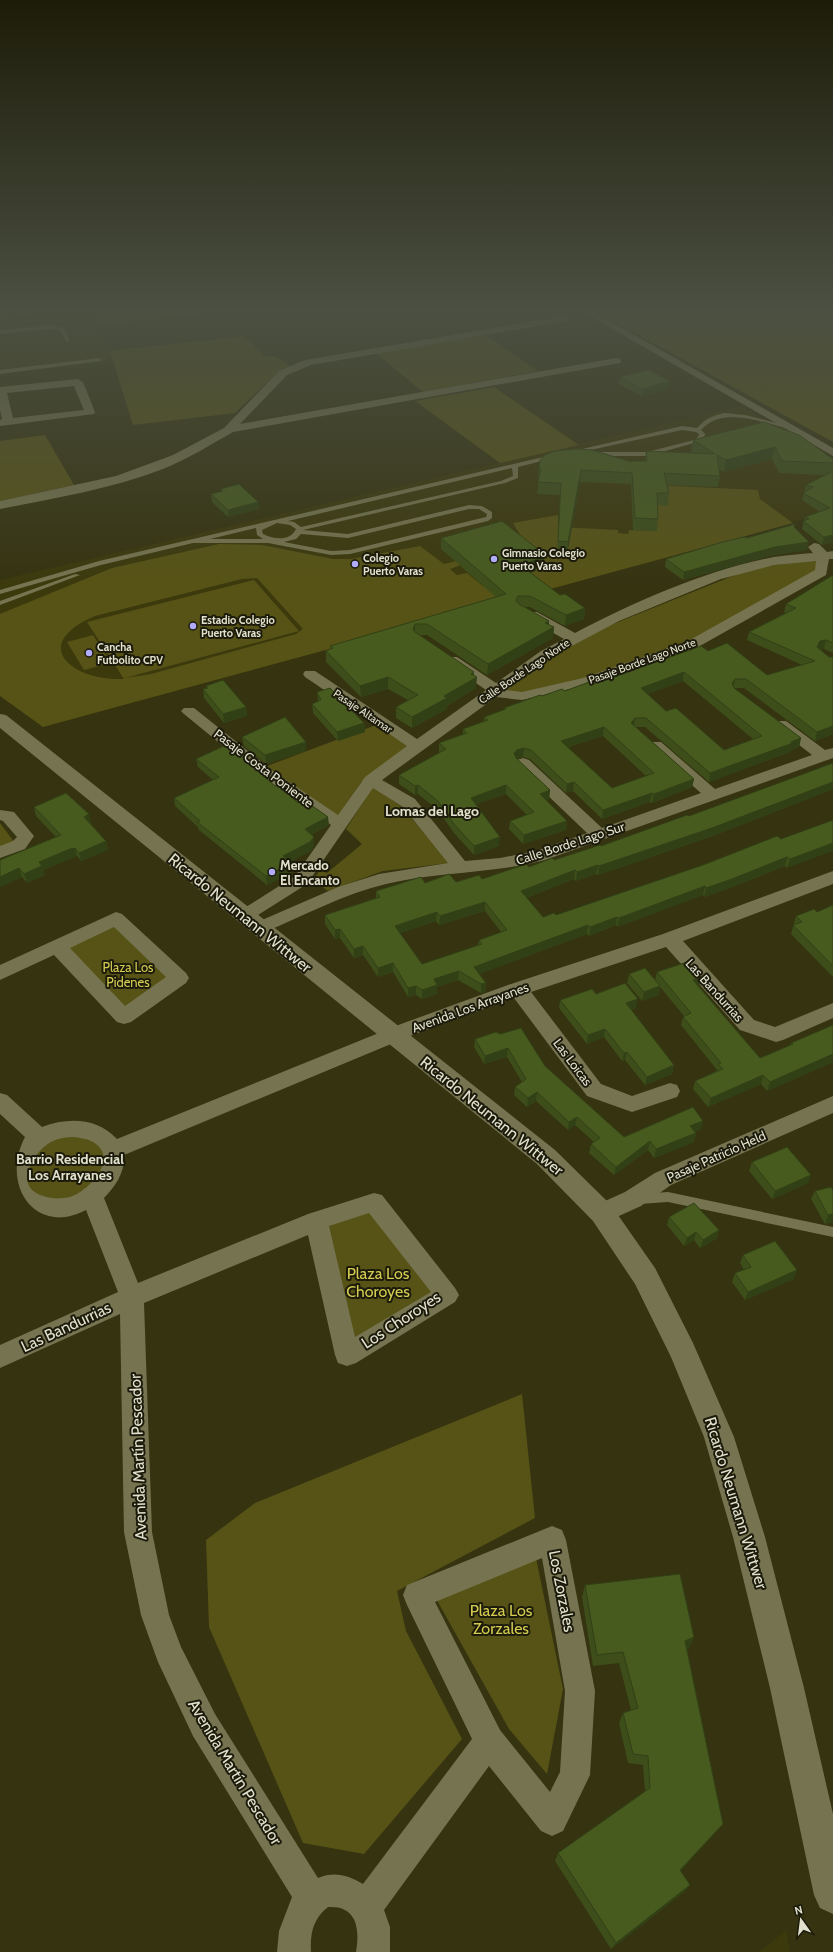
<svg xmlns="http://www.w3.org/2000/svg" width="833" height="1952" font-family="Cabin,sans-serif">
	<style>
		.built { fill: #3c390d }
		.green { fill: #575316; fill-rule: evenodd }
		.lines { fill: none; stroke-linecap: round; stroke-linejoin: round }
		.service { fill: #767450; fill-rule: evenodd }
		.minor { fill: #767450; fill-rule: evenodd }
		.tertiary { fill: #767450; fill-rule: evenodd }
		.wall { fill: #3d4e1b; fill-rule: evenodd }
		.shaded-wall { fill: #324016 }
		.building { fill: #475b1f; stroke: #324016; fill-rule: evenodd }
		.poi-dot { fill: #b1adfa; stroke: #1b1a0b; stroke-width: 1.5 }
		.labels { text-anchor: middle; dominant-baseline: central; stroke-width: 4; stroke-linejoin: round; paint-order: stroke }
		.far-poi-label { font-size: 11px; font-weight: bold; fill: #e1e1cd; stroke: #1b1a0b; text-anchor: start }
		.far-street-label { font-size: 11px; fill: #e1e1cd; stroke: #1b1a0b }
		.street-label { font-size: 13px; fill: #e1e1cd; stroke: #1b1a0b }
		.poi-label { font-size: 13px; font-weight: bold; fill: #e1e1cd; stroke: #1b1a0b; text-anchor: start }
		.park-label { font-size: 13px; fill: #d4cc51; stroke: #1b1a0b }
		.neighbourhood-label { font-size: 14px; font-weight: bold; fill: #e1e1cd; stroke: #1b1a0b }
		.near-street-label { font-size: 16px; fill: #e1e1cd; stroke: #1b1a0b }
		.near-park-label { font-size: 16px; fill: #d4cc51; stroke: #1b1a0b }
	</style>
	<rect width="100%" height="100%" fill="#353310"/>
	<g class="built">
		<polygon points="55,312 89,312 98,326 113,361 0,374 0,319"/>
		<polygon points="741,406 833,460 833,511 43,727 0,696 0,580"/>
		<polygon points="786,1930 790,1952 759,1952"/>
	</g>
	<g class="green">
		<polygon points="0,312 55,312 0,319"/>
		<polygon points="89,312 201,312 98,326"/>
		<polygon points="597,312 833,312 833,442"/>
		<polygon points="486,335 538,371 423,392 376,353"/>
		<polygon points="244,336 266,357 275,356 290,366 277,373 235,413 133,425 110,351"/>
		<polygon points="494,387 579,445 500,463 415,401"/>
		<polygon points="45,435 74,485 0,501 0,441"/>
		<path d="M653 485 758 490 760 499 793 523 43 727 0 696V614L112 568 219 544 262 545 333 559H351L420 546 444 564 456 561 461 565 450 569 457 575 467 573 483 586 535 571 533 556 513 523 558 515V527L618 530V533L628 534 629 530 656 531ZM257 578 303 629 296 634 151 674 125 678 299 631 254 580 87 622 124 679C72 681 28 645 95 616L242 579Z"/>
		<polygon points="820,558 817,571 690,642 585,678 521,693 496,694 581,637 750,569"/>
		<polygon points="93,635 111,663 84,670 67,642"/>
		<polygon points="376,725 408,746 361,782 337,817 267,766"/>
		<polygon points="373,787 402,807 449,863 383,871 328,891 313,880 320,870 327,873 362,844 346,829"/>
		<polygon points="0,823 15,843 0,850"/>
		<polygon points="115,921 175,978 124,1014 61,946"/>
		<polygon points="74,1131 110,1151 102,1184 60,1204 25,1191 30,1150"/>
		<polygon points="370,1210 435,1293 353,1342 326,1225"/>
		<polygon points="522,1394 535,1518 397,1591 406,1631 462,1739 364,1854 303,1843 209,1627 206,1540 255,1503"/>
		<polygon points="535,1553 563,1689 547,1774 509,1729 434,1595"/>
	</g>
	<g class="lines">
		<g class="service">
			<polygon points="50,325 64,328 70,341 66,341 60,330 50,329 0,334 0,330"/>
			<polygon points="99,358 102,360 101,361 0,374 0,370"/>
			<path d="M724 413 745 415 788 426 785 428C758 421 722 406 701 430L705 434 704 438 698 442 647 456H592L589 454 592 452H647L694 440 698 437 699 434 696 432 682 430 572 454 569 452 682 426 697 428C705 419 712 416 724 413Z"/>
			<path d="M552 455 554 456V458L518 467V478L505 483 303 530 348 534 469 505 482 506 492 512V518L488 521 350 554 331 555 268 543H193L101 565 0 594V590L99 561ZM512 468 513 476 501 481 301 527 294 522 288 521ZM469 509H479L487 514 486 517 350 550 331 551 284 542 296 539 301 534 348 538ZM277 523 290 525 296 529C290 542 273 539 263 534L262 530ZM256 528 257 535 263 539H210Z"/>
			<polygon points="75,574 80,575 0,605 0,601"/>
			<polygon points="668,1192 833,1227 833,1237 668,1202 639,1204 635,1202 633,1199 635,1196 639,1194"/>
		</g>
		<g class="minor">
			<polygon points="583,312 594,312 833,448 833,456"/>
			<path d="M564 316 567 317V321L311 365 287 375 240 424 616 358 620 359 621 361 620 363 233 432C210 445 188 459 163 469 111 489 55 498 0 509V501L116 476 173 455 224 428 279 371 305 360Z"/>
			<path d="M78 379 83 382 95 412 94 414 0 426V420L2 419 0 410V387ZM74 386 84 410 13 418 7 393Z"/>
			<path d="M814 543 819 544 827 552 833 551V559H829L826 575 698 647 587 685 522 700 496 697 382 780 415 799 465 861 500 858 536 851 587 833 517 766 515 763 517 760 523 758 529 760 602 828 701 793 649 748 647 745 649 742H661L715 789 812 755 776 727 773 724 776 721H786L825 750 833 748V758L545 860C493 874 439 871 386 884 344 894 305 915 265 932L259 934 253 932 250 928 253 924 338 887 379 874 448 863 403 807 373 788 307 884 250 920 244 922 238 920 235 916 238 912 295 876 331 825 261 777 184 714 181 711 184 708H194L273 771 338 815 365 777 407 746 305 677 303 674 305 671H315L417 739 486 690 447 663 445 660 447 657H457L496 683 541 651 564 639 527 618 525 615 527 612H537L575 633C633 602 709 569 774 557 787 555 800 554 813 553L808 547ZM816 561 815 570 688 641 583 678 522 692 506 690 551 657 619 621 721 579 774 565Z"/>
			<polygon points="0,810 14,812 34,836 25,849 0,858 0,846 13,841 17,837 3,821 0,820"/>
			<path d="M833 871V884L683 941 754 1020 775 1027 833 1003V1018L783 1040 776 1042 740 1030 666 947 531 992 601 1084 632 1096 670 1083 677 1085 680 1091 677 1097 632 1112 587 1096 514 998 415 1034 124 1155C125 1172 116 1186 104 1198L138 1283 308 1214 374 1193 382 1195 455 1288 459 1295 455 1302 356 1363 347 1366 338 1363 335 1355 308 1235 144 1303 152 1532 169 1615 181 1647 215 1714 318 1878C334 1871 348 1875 363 1884L472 1739 407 1605 403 1595 407 1585 552 1526 562 1530 566 1540 595 1691 590 1775 563 1831 552 1836 541 1831 489 1766 384 1910 390 1927V1952H356C360 1929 357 1905 328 1907 313 1919 310 1933 311 1952H277L279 1931 292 1897 193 1736 158 1662 141 1615 124 1532 120 1314 0 1368V1345L118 1292 86 1210C35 1237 0 1185 25 1137L0 1114V1093L7 1095 42 1127C69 1117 97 1118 117 1139L401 1024 511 984 663 934ZM75 1137C80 1138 88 1139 93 1142 120 1158 89 1191 70 1197 61 1199 52 1199 43 1196 12 1187 33 1152 51 1142 58 1138 67 1137 75 1137ZM369 1213 431 1292 355 1337 329 1226ZM542 1558 565 1691 560 1772 550 1792 500 1730 435 1602Z"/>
			<path d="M116 912 122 914 186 973 189 978 186 983 131 1022 124 1024 117 1022 54 955 0 980V965ZM114 927 166 977 125 1006 70 948Z"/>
			<polygon points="833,1096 833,1113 671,1185 641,1206 610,1220 602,1223 594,1220 591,1213 594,1206 625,1192 655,1173"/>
		</g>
		<polygon class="tertiary" points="0,714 6,715 555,1150 611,1205 655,1268 693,1343 734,1437 765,1537 804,1688 833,1814 833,1914 820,1908 814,1895 770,1688 733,1537 704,1437 671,1357 635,1284 593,1221 537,1164 0,728"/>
	</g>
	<g class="wall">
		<polygon points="620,377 669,389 641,396 619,384"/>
		<polygon points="764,422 833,459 833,542 822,545 802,529 805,517 820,512 802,500 806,485 825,475 779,473 772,459 724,472 719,469 720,476 718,487 667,485 669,493 668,506 657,505 658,519 657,531 633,530 631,484 580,482 567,554 557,553 560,495 537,494 539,479 538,477 539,466 645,461 646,451 693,453 691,452 693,440"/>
		<polygon points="221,489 258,502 259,509 228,517 212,502 211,494 221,492"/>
		<polygon points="795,524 794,528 807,550 773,555 683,580 665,567 666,559 747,538"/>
		<polygon points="441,538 544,554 544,565 536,567 536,571 530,572 560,595 585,608 584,619 565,626 530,607 524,607 549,625 554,627 553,638 487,675 427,635 419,635 474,675 476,688 447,706 447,709 412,728 396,718 396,707 408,700 388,689 361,697 326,662 326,651 331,649 330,646 496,597 441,549"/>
		<path d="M833 575V653L824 649H820L833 734 815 741 744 688H734L801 738 799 747 791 750 790 752 709 782 645 727H635L694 779 692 787 652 803 650 802 602 819 573 791 566 793 530 759 523 757 517 759 550 790 549 799 546 800 567 821 566 830 523 844 509 829 510 821 527 815 506 794 476 804 499 846 474 855 454 833 438 810 418 794 415 795 399 784V775L440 753 439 752V743L463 734V729L484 722V717L504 710V708L542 696 592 684 708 651 767 675 802 665 747 640 749 632 786 613 784 612 786 604ZM683 681 753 739 724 750 666 711 647 694ZM603 736 646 776 612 788 568 747Z"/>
		<polygon points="206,686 246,707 247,716 224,723 204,698 203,689 206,688"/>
		<polygon points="317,692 364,723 365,732 338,741 313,713 312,704 318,701"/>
		<polygon points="242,737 306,742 306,751 266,764 244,746"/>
		<polygon points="196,759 275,786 329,825 311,835 314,837 314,846 311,851 289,862 291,863 292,872 267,885 199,830 198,827 175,806 174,798 213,780 198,767"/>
		<path d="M833 763V789L710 837 598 875 596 874 576 881 574 879 526 898 543 917 556 915 807 830 787 868 785 866 730 888 704 897 703 895 617 927 616 925 589 936 587 934 479 974 486 983 485 992 481 993 458 980 437 987V994L422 999 416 995 408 997 393 972 378 977 363 955 354 958 340 938 335 939 325 924V915L376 898V891L425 883 456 882 482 879 554 860 601 846 689 816ZM485 911 501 932 479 940 478 945 422 964 400 933 436 921 439 925Z"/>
		<polygon points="34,807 91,823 90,824 106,841 108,850 81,861 77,856 72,858 43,870 45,875 27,883 22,877 0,887 0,860 56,837 36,816"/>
		<polygon points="833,905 833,977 791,934 796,916 817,912"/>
		<polygon points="657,972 701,977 698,986 760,1058 790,1045 791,1043 833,1025 833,1062 767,1091 761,1084 708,1107 693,1089 695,1081 716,1071 717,1070 681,1025 683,1017 684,1016 660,987 659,995 642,1001 627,983 629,974 655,980"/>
		<polygon points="596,994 636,1008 631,1010 674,1065 672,1074 645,1085 625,1060 622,1061 604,1037 587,1044 559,1008 560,1000"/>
		<polygon points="496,1032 545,1066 624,1137 701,1129 695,1132 696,1133 694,1142 654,1158 648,1150 614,1175 589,1153 591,1144 594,1142 575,1125 568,1130 536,1101 527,1107 514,1095 515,1087 522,1082 507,1057 484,1064 474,1047 475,1039"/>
		<polygon points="752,1162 811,1175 808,1183 772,1199 749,1171"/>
		<polygon points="815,1191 833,1222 825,1224 811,1199"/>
		<polygon points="669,1217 719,1230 716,1239 700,1248 694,1240 684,1246 667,1225"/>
		<polygon points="743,1255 794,1279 745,1300 732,1282 735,1273 744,1270 740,1263"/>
		<polygon points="585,1585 694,1637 689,1648 687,1649 723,1824 716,1832 680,1871 690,1885 684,1892 611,1949 555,1861 558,1853 645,1791 643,1765 628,1763 619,1723 623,1713 631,1710 619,1663 593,1666 582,1597"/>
	</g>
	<g class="shaded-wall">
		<polygon points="670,381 669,389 641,396 642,389"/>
		<polygon points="775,447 772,459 724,472 726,460"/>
		<polygon points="581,470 580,482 567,554 568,542"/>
		<polygon points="258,502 259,509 228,517 228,510"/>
		<polygon points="833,535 833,542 822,545 824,537"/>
		<polygon points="809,542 807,550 773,555 683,580 684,572 775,547"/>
		<polygon points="544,554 544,565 536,567 536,571 519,576 520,565 533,557"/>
		<polygon points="585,608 584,619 565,626 566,615"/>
		<polygon points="549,621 549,630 554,627 553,638 487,675 488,664 545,623"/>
		<polygon points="415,624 415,635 413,629"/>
		<polygon points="826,640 824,649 818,650 817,647 820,641"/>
		<polygon points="474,672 474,679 477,677 476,688 447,706 447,709 412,728 412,717 444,696 471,674"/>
		<polygon points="684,672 683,681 639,697 641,688"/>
		<polygon points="388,677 388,689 361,697 360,686"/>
		<polygon points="735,679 733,688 732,683"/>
		<polygon points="246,707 247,716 224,723 223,714"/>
		<polygon points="635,718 634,726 631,723"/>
		<polygon points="364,723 365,732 338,741 337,732"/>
		<polygon points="833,726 833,734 815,741 817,732"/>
		<polygon points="604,727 603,736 560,749 561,741"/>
		<polygon points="801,738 799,747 791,750 790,752 709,782 710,773"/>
		<polygon points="306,742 306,751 266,764 265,755"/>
		<polygon points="524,748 523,757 517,759 514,753 517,750"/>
		<polygon points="694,779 692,787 652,803 654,794"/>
		<polygon points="574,782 573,791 566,793 567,784"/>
		<polygon points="833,782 833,789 710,837 598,875 599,866"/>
		<polygon points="418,785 418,794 415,795 415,786"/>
		<polygon points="506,785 506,794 470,806 471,798"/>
		<polygon points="550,790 549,799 539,803 540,794"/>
		<polygon points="652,793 650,802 602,819 603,810"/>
		<polygon points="89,814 91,823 86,825 84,817"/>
		<polygon points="328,817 329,825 305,838 305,829"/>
		<polygon points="567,821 566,830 523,844 524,835"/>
		<polygon points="314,837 314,846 311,851 284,865 283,856"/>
		<polygon points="500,837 499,846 474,855 474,846"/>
		<polygon points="106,841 108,850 81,861 79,853"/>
		<polygon points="833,843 833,851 787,868 790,859"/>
		<polygon points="75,848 77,856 72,858 43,870 45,875 27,883 24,874 39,862 70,849"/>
		<polygon points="787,857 785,866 730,888 704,897 706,888"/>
		<polygon points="291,863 292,872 267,885 266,876"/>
		<polygon points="598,865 596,874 576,881 577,872"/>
		<polygon points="19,868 22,877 0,887 0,877"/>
		<polygon points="575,870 574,879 520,900 521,891"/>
		<polygon points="705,886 703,895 617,927 619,918"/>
		<polygon points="485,902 485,911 439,925 440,916"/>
		<polygon points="437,912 436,921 395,935 395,926"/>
		<polygon points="617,917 616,925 589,936 590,927"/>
		<polygon points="588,925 587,934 474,976 474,967"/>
		<polygon points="340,929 340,938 335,939 335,930"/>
		<polygon points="363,946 363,955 354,958 354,949"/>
		<polygon points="393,963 393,972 378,977 378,968"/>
		<polygon points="459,971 458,980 437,987 437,994 422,999 422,990 434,979"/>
		<polygon points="701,977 699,986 691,989 693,980"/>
		<polygon points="486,983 485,992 481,993 481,984"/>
		<polygon points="416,986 416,995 408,997 408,988"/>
		<polygon points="660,986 659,995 642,1001 644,992"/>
		<polygon points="638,999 636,1008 624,1012 626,1003"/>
		<polygon points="605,1029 604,1037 587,1044 588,1035"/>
		<polygon points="508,1048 507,1057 484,1064 485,1056"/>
		<polygon points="627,1052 625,1060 622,1061 624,1053"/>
		<polygon points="833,1054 833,1062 767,1091 770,1082"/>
		<polygon points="674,1065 672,1074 645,1085 647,1077"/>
		<polygon points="763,1075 761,1084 708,1107 711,1098"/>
		<polygon points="537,1092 536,1101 527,1107 528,1098"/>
		<polygon points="577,1117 575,1125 568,1130 569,1122"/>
		<polygon points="703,1121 701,1129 688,1135 690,1126"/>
		<polygon points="696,1133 694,1142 654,1158 656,1149"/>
		<polygon points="650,1141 648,1150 614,1175 616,1167"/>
		<polygon points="811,1175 808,1183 772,1199 775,1191"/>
		<polygon points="833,1214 833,1222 825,1224 828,1215"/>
		<polygon points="719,1230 716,1239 700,1248 703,1240"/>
		<polygon points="696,1232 694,1240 684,1246 687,1238"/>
		<polygon points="797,1270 794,1279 745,1300 748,1292"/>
		<polygon points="694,1637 689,1648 679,1652 685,1641"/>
		<polygon points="723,1824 716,1832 674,1878 680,1870"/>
		<polygon points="690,1885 684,1892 611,1949 616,1943"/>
	</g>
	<g class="building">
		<polygon points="648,370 670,381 642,389 620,377"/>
		<polygon points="764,422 799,435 833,459 833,463 782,461 775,447 726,460 717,455 720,476 664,473 669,493 657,493 658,519 635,518 632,473 581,470 568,542 558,541 561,483 538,482 541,469 539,466 540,460 545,455 555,451 576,449 592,450 632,462 632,461 647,461 646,451 715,454 693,440"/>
		<polygon points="833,471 833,535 824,537 803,521 809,519 805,517 830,508 803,493 813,487 806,485"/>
		<polygon points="239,484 258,502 228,510 211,494 223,491 221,489"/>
		<polygon points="502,521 544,554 533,557 536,560 520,565 560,595 565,594 585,608 566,615 530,596 518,596 516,601 519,604 549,621 545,623 554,627 488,664 427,624 415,624 413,629 415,632 474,672 471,674 477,677 444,696 447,698 412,717 396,707 418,695 388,677 360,686 326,651 333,648 330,646 506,594 441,538"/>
		<polygon points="795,524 794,527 809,542 775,547 684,572 666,559 723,542 744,537 747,538"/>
		<path d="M833 575V643L826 640 820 641 817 647 829 657H833V726L817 732 746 679H735L732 683 734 688 801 738 791 742 793 743 710 773 646 718H635L631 723 694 779 654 794 652 793 603 810 574 782 567 784 531 750 524 748 517 750 514 753 516 758 550 790 540 794 567 821 524 835 510 821 534 812 506 785 471 798 500 837 474 846 454 824 438 801 418 785 415 786 399 775 446 749 439 743 467 733 463 729 488 720 484 717 506 709 504 708 540 695 542 696 562 689 565 691 589 682 592 684 614 677 701 646 708 651 727 643 767 675 815 661 749 632 796 608 786 604ZM684 672 762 736 724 750 676 708 666 711 641 688ZM604 727 654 773 612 788 561 741Z"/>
		<polygon points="223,680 246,707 223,714 203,689 208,688 206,686"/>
		<polygon points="330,688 364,723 337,732 312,704 321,700 317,692"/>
		<polygon points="285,717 306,742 265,755 242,737"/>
		<polygon points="228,744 275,786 278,785 298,803 304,800 328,817 305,829 314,837 310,842 283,856 291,863 266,876 197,822 200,821 174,798 219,777 196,759"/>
		<path d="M833 763V782L712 828 599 866 598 865 577 872 575 870 521 891 543 917 554 913 556 915 703 865 777 836 781 839 833 820V843L790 859 787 857 732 879 706 888 705 886 619 918 617 917 590 927 588 925 474 967 486 983 481 984 459 971 434 979 437 985 422 990 416 986 408 988 393 963 378 968 363 946 354 949 340 929 335 930 325 915 380 897 376 891 421 877 425 883 449 874 456 882 479 875 482 879 526 864 529 867 552 858 554 860 600 845 601 846 687 815 689 816ZM485 902 507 930 479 940 482 944 422 964 395 926 437 912 440 916Z"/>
		<polygon points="66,793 89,814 84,817 106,841 79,853 75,848 70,849 39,862 42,866 24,874 19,868 0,877 0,860 61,835 34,807"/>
		<polygon points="833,905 833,966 793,925 802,922 796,916 814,909 817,912"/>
		<polygon points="687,962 701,977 693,980 760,1058 793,1044 791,1043 833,1025 833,1054 770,1082 763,1075 711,1098 695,1081 723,1069 718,1064 721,1063 683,1017 691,1013 657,972"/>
		<polygon points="645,968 660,986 644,992 629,974"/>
		<polygon points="625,983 638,999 626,1003 674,1065 647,1077 627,1052 624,1053 605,1029 588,1035 560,1000 592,989 596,994"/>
		<polygon points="521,1028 545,1066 624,1137 693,1107 703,1121 690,1126 696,1133 656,1149 650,1141 616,1167 591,1144 600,1138 577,1117 569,1122 537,1092 528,1098 515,1087 526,1079 508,1048 485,1056 475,1039 496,1032 500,1034"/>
		<polygon points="787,1147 811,1175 775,1191 752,1162"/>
		<polygon points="831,1187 833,1190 833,1214 828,1215 815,1191"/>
		<polygon points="694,1203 719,1230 703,1240 696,1232 687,1238 669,1217"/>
		<polygon points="775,1241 797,1270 748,1292 735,1273 751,1267 743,1255"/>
		<polygon points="680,1574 694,1637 685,1641 723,1824 680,1870 690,1885 616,1943 558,1853 650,1788 648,1756 633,1754 623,1713 638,1708 623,1652 597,1655 585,1585"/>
	</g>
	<linearGradient id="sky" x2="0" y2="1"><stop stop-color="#1d1c09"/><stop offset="0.53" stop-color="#4b5042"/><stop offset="1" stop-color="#4b5042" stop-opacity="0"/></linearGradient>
	<rect width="833" height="586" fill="url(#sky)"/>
	<g class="poi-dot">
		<circle cx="494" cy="559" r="4"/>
		<circle cx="355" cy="564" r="4"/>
		<circle cx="193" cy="626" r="4"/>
		<circle cx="89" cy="653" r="4"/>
		<circle cx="272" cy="872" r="4"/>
	</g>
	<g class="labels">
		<g class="far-poi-label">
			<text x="502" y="553">Gimnasio Colegio<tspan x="502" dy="13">Puerto Varas</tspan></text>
			<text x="363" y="558">Colegio<tspan x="363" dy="13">Puerto Varas</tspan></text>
			<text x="201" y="620">Estadio Colegio<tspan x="201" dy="13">Puerto Varas</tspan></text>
			<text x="97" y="647">Cancha<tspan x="97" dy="13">Futbolito CPV</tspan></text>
		</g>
		<g class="far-street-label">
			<text transform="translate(642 661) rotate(-20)">Pasaje Borde Lago Norte</text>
			<text transform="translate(524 671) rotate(-34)">Calle Borde Lago Norte</text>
			<text transform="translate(363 711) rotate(34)">Pasaje Altamar</text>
		</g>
		<g class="street-label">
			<text transform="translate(264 768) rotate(37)">Pasaje Costa Poniente</text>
			<text transform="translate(570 843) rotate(-18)">Calle Borde Lago Sur</text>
			<text transform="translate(715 990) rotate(48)">Las Bandurrias</text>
			<text transform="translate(470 1007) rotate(-20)">Avenida Los Arrayanes</text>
			<text transform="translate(573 1062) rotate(53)">Las Loicas</text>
			<text transform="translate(716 1156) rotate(-24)">Pasaje Patricio Held</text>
		</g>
		<g class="poi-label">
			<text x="280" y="865">Mercado<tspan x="280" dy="15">El Encanto</tspan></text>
		</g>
		<g class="park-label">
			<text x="128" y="967">Plaza Los<tspan x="128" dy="15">Pidenes</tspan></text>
		</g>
		<g class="neighbourhood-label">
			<text x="432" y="811">Lomas del Lago</text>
			<text x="70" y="1159">Barrio Residencial<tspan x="70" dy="16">Los Arrayanes</tspan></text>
		</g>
		<g class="near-street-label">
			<text transform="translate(240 913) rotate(39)">Ricardo Neumann Wittwer</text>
			<text transform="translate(492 1116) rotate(39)">Ricardo Neumann Wittwer</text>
			<text transform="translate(401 1320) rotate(-33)">Los Choroyes</text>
			<text transform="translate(66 1327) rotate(-25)">Las Bandurrias</text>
			<text transform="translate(138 1457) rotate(-92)">Avenida Martín Pescador</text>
			<text transform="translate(736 1503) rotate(73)">Ricardo Neumann Wittwer</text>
			<text transform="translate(562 1591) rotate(79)">Los Zorzales</text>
			<text transform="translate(235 1772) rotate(59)">Avenida Martín Pescador</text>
		</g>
		<g class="near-park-label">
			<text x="378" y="1273">Plaza Los<tspan x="378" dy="18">Choroyes</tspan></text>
			<text x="501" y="1610">Plaza Los<tspan x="501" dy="18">Zorzales</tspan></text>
		</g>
	</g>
	<g transform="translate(801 1920) rotate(346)" stroke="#1b1a0b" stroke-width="3" paint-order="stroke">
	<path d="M0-3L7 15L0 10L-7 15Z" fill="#e1e1cd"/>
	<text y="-6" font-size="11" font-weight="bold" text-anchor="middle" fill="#e1e1cd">N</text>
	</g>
</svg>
